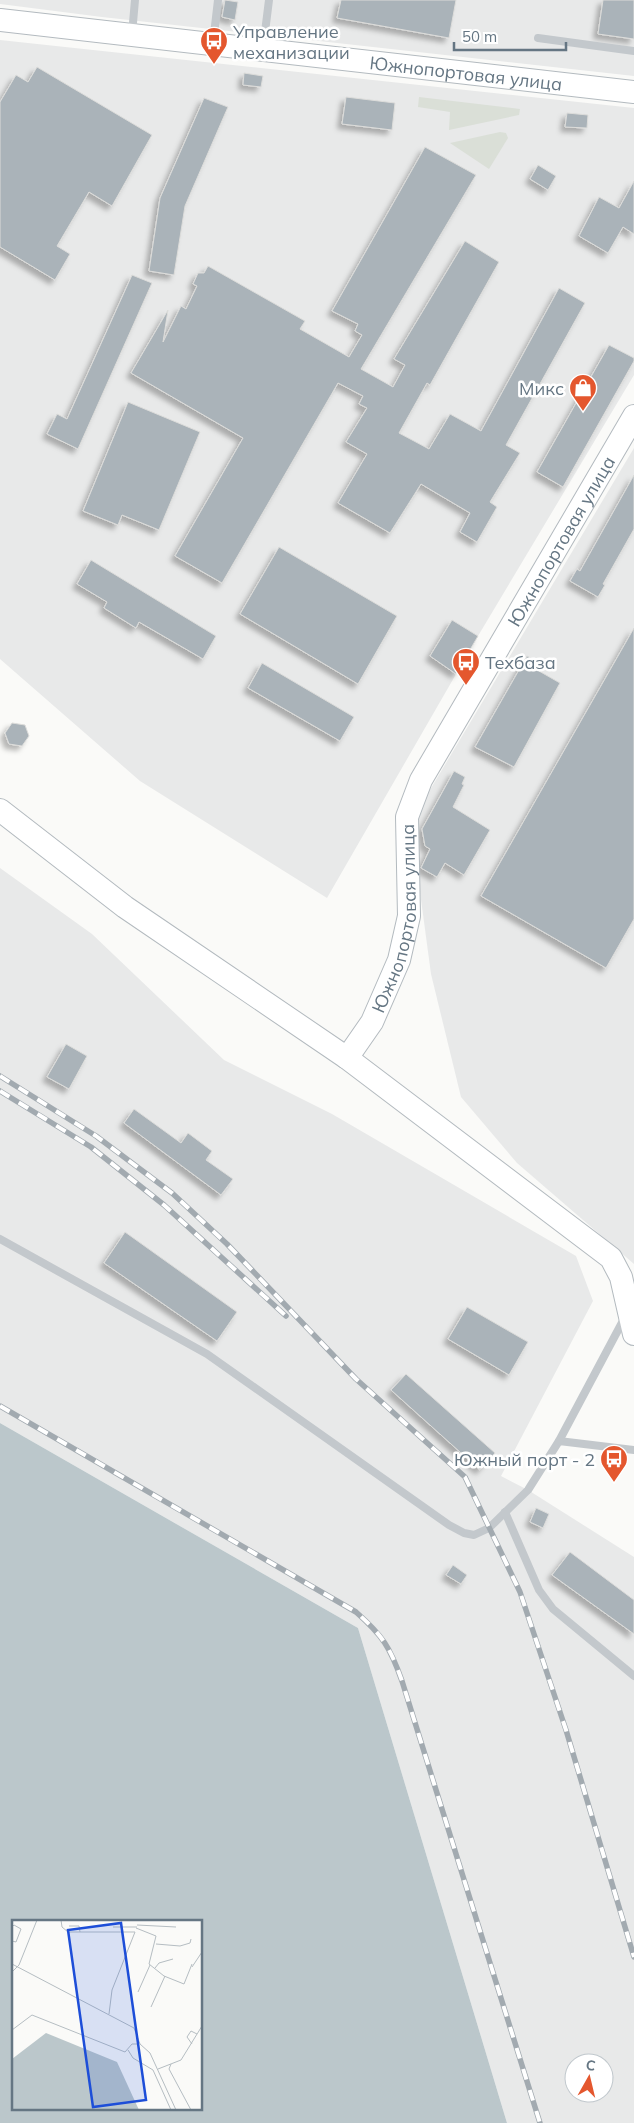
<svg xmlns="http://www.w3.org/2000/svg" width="634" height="2123" font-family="Mulish,sans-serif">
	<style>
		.built { fill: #e8e9e9; fill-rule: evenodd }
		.green { fill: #dadfd7 }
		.water { fill: #bbc7cb; fill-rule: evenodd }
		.building { fill: #aab3b9; stroke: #dcdcda; filter: url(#shadow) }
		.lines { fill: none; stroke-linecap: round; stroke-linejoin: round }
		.secondary-casing { stroke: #b3babf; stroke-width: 24 }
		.lane { stroke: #c3c8cc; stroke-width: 8 }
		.secondary { stroke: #fff; stroke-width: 22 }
		.rail-casing { stroke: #a2aab0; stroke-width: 5.5 }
		.rail { stroke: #fff; stroke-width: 4; stroke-dasharray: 11; stroke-linecap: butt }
		.labels { text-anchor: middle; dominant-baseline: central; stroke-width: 5; stroke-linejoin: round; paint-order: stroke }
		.poi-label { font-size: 18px; fill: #657683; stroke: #fff; text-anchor: start }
		.street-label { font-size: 18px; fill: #657683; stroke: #fff }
		.inset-road { fill: none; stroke: #b5bdc2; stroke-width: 1 }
		.view { fill: #1d4ed8; fill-opacity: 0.15; stroke: #1d4ed8; stroke-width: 2.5 }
		.inset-edge { fill: none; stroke: #657683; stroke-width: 2.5 }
	</style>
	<defs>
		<filter id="shadow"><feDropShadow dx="-4.5" dy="4.5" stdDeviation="2.5" flood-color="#0004"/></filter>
	</defs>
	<rect width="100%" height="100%" fill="#fafaf8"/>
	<g class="built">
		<polygon points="0,0 634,0 634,76 102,17 0,4"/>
		<polygon points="0,40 634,108 634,375 478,636 327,898 140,781 0,659"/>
		<polygon points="634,448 634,1264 517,1163 461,1097 431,974 420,892 415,815"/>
		<path d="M0 868 92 934 224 1060 332 1114 576 1256 593 1301 501 1476 528 1490 634 1557V2123H507L358 1628 0 1423ZM574 2063H604V2093H574Z"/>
	</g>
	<g class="green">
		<polygon points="419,97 520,109 519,115 449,130 450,112 418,107"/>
		<polygon points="500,132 506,133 508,138 489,169 450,143"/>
	</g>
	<path class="water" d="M0 1423 358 1628 507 2123H0ZM14 1922H201V2109H14Z"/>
	<g class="building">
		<polygon points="225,0 238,2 235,20 222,17"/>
		<polygon points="341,0 456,0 449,38 337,18"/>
		<polygon points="603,0 634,0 634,39 598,34"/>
		<polygon points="37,67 152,135 112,206 89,192 57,246 70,254 55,280 0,247 0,102 16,75 28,82"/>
		<polygon points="244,73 263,76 261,87 243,85"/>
		<polygon points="346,97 395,103 392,130 342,124"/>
		<polygon points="204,98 228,107 185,206 174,275 149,271 160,198"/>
		<polygon points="567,113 588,115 587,128 565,127"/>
		<polygon points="425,147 476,175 361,369 393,387 405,365 394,359 465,241 499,262 430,385 427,383 399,433 429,449 450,414 481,431 559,288 585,303 506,445 520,453 490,502 497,507 477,542 460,532 470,513 421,484 390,533 338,503 367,454 346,442 367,408 359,404 363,396 338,383 222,583 175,556 243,438 131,373 168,310 163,342 181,306 186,309 197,286 193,284 198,273 204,273 208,266 305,321 300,329 349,357 362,335 355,331 358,324 332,311"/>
		<polygon points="538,165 556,176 548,190 530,179"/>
		<polygon points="634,181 634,234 623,227 608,253 579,236 599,197 619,208"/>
		<polygon points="132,275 152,283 78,449 47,434 57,414 67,419"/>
		<polygon points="609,345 634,358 634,361 563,487 537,472"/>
		<polygon points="128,402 200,432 159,530 122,515 118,525 83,511"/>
		<polygon points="634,475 634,529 603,584 605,585 598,597 570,581 577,569 580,571"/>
		<polygon points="279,547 397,616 358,684 240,614"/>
		<polygon points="91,560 216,636 203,659 139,622 136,628 104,608 107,602 77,584"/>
		<polygon points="452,620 478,636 456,674 430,656"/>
		<polygon points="634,628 634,919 606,968 481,896"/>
		<polygon points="527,656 542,664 539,671 560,683 514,767 475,747"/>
		<polygon points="262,663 354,717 340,741 248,688"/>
		<polygon points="12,723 25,725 29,736 22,746 9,744 5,733"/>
		<polygon points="454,771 465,777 462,784 464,785 453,807 490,830 464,875 445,863 437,877 421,868 430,849 425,846 422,829"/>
		<polygon points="66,1044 87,1056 69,1089 47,1077"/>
		<polygon points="134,1109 181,1143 188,1133 212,1151 206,1160 233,1179 221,1195 124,1123"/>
		<polygon points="125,1232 237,1312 217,1341 104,1263"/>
		<polygon points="467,1307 528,1342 509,1375 448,1339"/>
		<polygon points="406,1374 495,1453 480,1470 391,1390"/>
		<polygon points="536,1508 549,1514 543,1528 530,1522"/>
		<polygon points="570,1552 634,1600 634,1634 552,1575"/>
		<polygon points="453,1565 467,1575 461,1584 446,1575"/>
	</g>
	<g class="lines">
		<defs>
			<g id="secondary">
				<path id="s1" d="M0 20 634 92"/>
				<polyline points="0,810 125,907 347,1058 611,1258 621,1277 634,1334"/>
				<path id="s2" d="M347 1058 372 1022 399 960 409 916 407 817 421 780 634 416"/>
			</g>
		</defs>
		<use href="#secondary" class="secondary-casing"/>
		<g class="lane">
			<polyline points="132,34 135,0"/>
			<polyline points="538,38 634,51"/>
			<polyline points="213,43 218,0"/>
			<polyline points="263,48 269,0"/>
			<polyline points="0,1239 207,1354 449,1525 464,1533 474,1535 489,1528 528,1490 559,1441 634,1450"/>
			<polyline points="559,1441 625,1317"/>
			<polyline points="505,1512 539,1590 553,1609 634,1676"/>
		</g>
		<use href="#secondary" class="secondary"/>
		<defs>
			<g id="rail">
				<polyline points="0,1076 96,1136 172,1193 227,1244 356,1379 465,1477 520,1592 566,1730 634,1957"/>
				<polyline points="0,1091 91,1147 164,1205 286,1316"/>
				<path d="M0 1406 356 1612C383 1636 390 1647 402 1681L540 2123"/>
			</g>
		</defs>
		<use href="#rail" class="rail-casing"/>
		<use href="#rail" class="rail"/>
	</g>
	<defs>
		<symbol id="bus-pin" viewBox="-11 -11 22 30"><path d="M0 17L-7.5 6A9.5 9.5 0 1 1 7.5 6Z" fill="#e4572e" stroke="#fff"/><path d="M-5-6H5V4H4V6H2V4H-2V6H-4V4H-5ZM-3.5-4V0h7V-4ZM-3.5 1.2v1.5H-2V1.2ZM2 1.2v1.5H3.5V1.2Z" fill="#fff"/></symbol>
		<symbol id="shop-pin" viewBox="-11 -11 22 30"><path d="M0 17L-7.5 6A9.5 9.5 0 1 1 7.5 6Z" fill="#e4572e" stroke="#fff"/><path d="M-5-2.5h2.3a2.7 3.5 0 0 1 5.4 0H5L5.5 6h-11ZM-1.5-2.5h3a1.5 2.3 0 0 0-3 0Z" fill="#fff"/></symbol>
	</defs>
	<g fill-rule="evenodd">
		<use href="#bus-pin" x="198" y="25" width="32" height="43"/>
		<use href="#shop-pin" x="567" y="372" width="32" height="43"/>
		<use href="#bus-pin" x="450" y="646" width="32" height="43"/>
		<use href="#bus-pin" x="598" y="1443" width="32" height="43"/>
	</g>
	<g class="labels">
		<g class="poi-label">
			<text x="233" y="31">Управление<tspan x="233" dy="21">механизации</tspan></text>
			<text x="564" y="388" text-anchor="end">Микс</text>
			<text x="485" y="662">Техбаза</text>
			<text x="595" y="1459" text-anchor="end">Южный порт - 2</text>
		</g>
		<g class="street-label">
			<text stroke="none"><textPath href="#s1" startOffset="469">Южнопортовая улица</textPath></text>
			<text stroke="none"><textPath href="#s2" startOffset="572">Южнопортовая улица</textPath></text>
			<text stroke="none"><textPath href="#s2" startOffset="152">Южнопортовая улица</textPath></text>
		</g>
	</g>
	<g transform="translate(12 1920)">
		<rect width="190" height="190" fill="#fafaf8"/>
		<path d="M34 113 105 142 127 190H0V139Z" fill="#bbc7cb"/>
		<path class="inset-road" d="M49 0 50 7 56 12H123L100 70 97 94M125 5 164 7M57 6H67L68 12M0 7 2 5 9 9 4 22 0 21M101 7H125M124 8 144 16 137 44 152 56 172 64 180 44M144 24 168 26 178 23 179 19M0 44 122 108 128 124 138 133 164 190M180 47 190 32M143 48 147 43 161 39M0 52 7 45 25 0M126 72 138 45M139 87 153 56M0 110 20 95 113 132 120 124H127M180 124 175 117 179 111 185 114M116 130 121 138 141 150 159 190M159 144 157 149 179 190M146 149 169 140 190 106"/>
		<path class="view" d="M109 3 134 180 81 187 56 10Z"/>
		<rect width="190" height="190" class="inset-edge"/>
	</g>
	<g transform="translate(589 2078) rotate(8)"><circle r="24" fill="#ffffff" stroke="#c1c8cd"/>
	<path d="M0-4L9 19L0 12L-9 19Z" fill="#e4572e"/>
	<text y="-8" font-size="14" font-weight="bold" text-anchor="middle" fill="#657683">С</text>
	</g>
	<path d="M454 42v8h112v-8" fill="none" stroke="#657683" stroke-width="2.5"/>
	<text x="462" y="42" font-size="15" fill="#657683" stroke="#ffffff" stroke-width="4" paint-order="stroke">50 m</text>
</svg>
